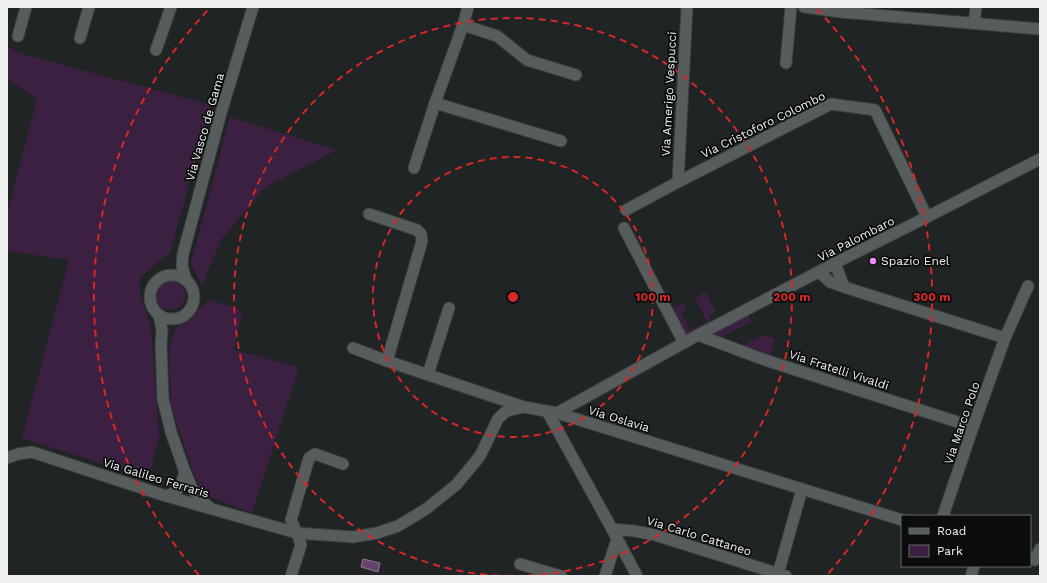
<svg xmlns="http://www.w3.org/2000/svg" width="1047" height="583" font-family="'Work Sans',sans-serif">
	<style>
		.green { fill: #3c2041 }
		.water { fill: #66436b; stroke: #8f7793 }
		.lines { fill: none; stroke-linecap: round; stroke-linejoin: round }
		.minor-casing { stroke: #3c3f3f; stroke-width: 13 }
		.minor { stroke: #575c5c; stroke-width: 11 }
		.ring { fill: none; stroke: #d62828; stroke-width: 2; stroke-dasharray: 7 5 }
		.poi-dot { fill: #ec8cfb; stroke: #0b0d0d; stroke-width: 1.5 }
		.labels { text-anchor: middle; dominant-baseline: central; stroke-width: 3.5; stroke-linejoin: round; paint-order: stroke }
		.street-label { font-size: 12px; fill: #eef0f0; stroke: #0b0d0d }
		.poi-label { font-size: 12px; fill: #eef0f0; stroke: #0b0d0d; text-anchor: start }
		.centre { fill: #d62828; stroke: #0b0d0d; stroke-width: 2 }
		.ring-label { font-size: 12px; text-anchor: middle; font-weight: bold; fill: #d62828; stroke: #0b0d0d; stroke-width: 3.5; stroke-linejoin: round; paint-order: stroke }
	</style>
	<rect width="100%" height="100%" fill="#202424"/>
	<g class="green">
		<polygon points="7,47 19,53 211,105 170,253 159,261 140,278 140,296 151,326 159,436 149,478 22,438 69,260 7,251 7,215 37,99 7,79"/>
		<polygon points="230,117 337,150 264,188 221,240 202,286 191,263"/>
		<circle cx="170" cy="295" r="15"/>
		<polygon points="705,292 716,312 709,316 714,326 684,342 669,311 684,303 686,309 681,313 690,330 707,322 695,298"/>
		<polygon points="210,300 242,310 234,350 299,367 252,513 203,494 194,474 171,406 169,348 176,328 188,319"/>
		<polygon points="747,312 751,322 723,336 728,345 701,335"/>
		<polygon points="762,335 775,339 769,359 738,348"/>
	</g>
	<polygon class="water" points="363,559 380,563 378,572 361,567"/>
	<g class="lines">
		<defs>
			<g id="minor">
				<polyline points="804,7 841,12 1040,29"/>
				<polyline points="974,23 976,7"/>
				<polyline points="463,25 497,36 527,60 576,75"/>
				<polyline points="18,36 26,7"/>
				<polyline points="80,38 89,7"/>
				<polyline points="156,50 171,7"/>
				<polyline points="786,63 791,7"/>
				<polyline points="435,103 561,141"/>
				<polyline points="414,168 435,103 463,25 468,7"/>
				<polyline points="678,182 687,7"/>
				<polyline points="626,210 678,182 831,104 875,110 927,217"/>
				<polyline points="369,214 417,230 421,234 422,241 387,361"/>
				<polyline points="624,228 684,343"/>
				<polyline points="834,263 838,271 844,287"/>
				<polyline points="819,272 830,282 844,287 1005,338 973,427 943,516"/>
				<circle cx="172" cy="297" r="22"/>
				<polyline points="186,280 182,266 183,254 221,113 253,7"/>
				<polyline points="159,315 162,330 161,345 163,399 171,432 185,472 192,488 202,501 210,508"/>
				<polyline points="698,335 765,360 973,427"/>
				<polyline points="1005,338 1028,286"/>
				<polyline points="353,348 387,361 524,407 557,413 902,520"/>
				<polyline points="428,374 449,308"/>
				<polyline points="547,411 612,529 637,576"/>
				<polyline points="557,413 698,335 843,259 927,217 1040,159"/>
				<polyline points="7,458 18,454 32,452 166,496 297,533 353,537 377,533 398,526 426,509 456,485 480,456 498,419 505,412 510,410 524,407"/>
				<path d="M166 496C181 491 181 485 185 472"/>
				<polyline points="612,529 635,531 655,535 786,576"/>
				<polyline points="1035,560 1040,549"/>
				<polyline points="520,564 561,576"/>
				<polyline points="778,574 802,489"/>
				<polyline points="291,576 301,545 297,533 291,520 309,458 315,454 343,464"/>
				<polyline points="605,576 617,539"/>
				<polyline points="971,576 974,566"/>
			</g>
		</defs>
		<use href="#minor" class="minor-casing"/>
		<use href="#minor" class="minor"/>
	</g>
	<g class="ring">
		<circle cx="513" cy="297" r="140"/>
		<path d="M511 576A279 279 0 1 1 515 576"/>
		<path d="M199 575A419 419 0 0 1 209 9M817 9A419 419 0 0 1 827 575"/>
	</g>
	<circle class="poi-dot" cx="873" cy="261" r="4"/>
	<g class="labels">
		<g class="street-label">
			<text transform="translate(669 94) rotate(-87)">Via Amerigo Vespucci</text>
			<text transform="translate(763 125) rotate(-26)">Via Cristoforo Colombo</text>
			<text transform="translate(205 127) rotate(-74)">Via Vasco de Gama</text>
			<text transform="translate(856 239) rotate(-27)">Via Palombaro</text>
			<text transform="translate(839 370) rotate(18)">Via Fratelli Vivaldi</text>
			<text transform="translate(619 419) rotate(17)">Via Oslavia</text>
			<text transform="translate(962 423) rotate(-71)">Via Marco Polo</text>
			<text transform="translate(156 478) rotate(17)">Via Galileo Ferraris</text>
			<text transform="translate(699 536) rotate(17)">Via Carlo Cattaneo</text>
		</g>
		<g class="poi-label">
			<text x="881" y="261">Spazio Enel</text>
		</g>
	</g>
	<circle cx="513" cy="297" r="6" class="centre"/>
	<g class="ring-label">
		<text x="653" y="301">100 m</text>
		<text x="792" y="301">200 m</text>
		<text x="932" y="301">300 m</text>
	</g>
	<rect width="1047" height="583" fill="none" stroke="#eef0f0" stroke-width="16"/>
	<rect x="901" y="515" width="130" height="52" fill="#0b0d0d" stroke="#666868"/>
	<rect x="909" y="528" width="20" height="6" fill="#575c5c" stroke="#666868"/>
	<text x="937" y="535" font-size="12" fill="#eef0f0">Road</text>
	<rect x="909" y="545" width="20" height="12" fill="#3c2041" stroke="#666868"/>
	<text x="937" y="555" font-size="12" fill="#eef0f0">Park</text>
</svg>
